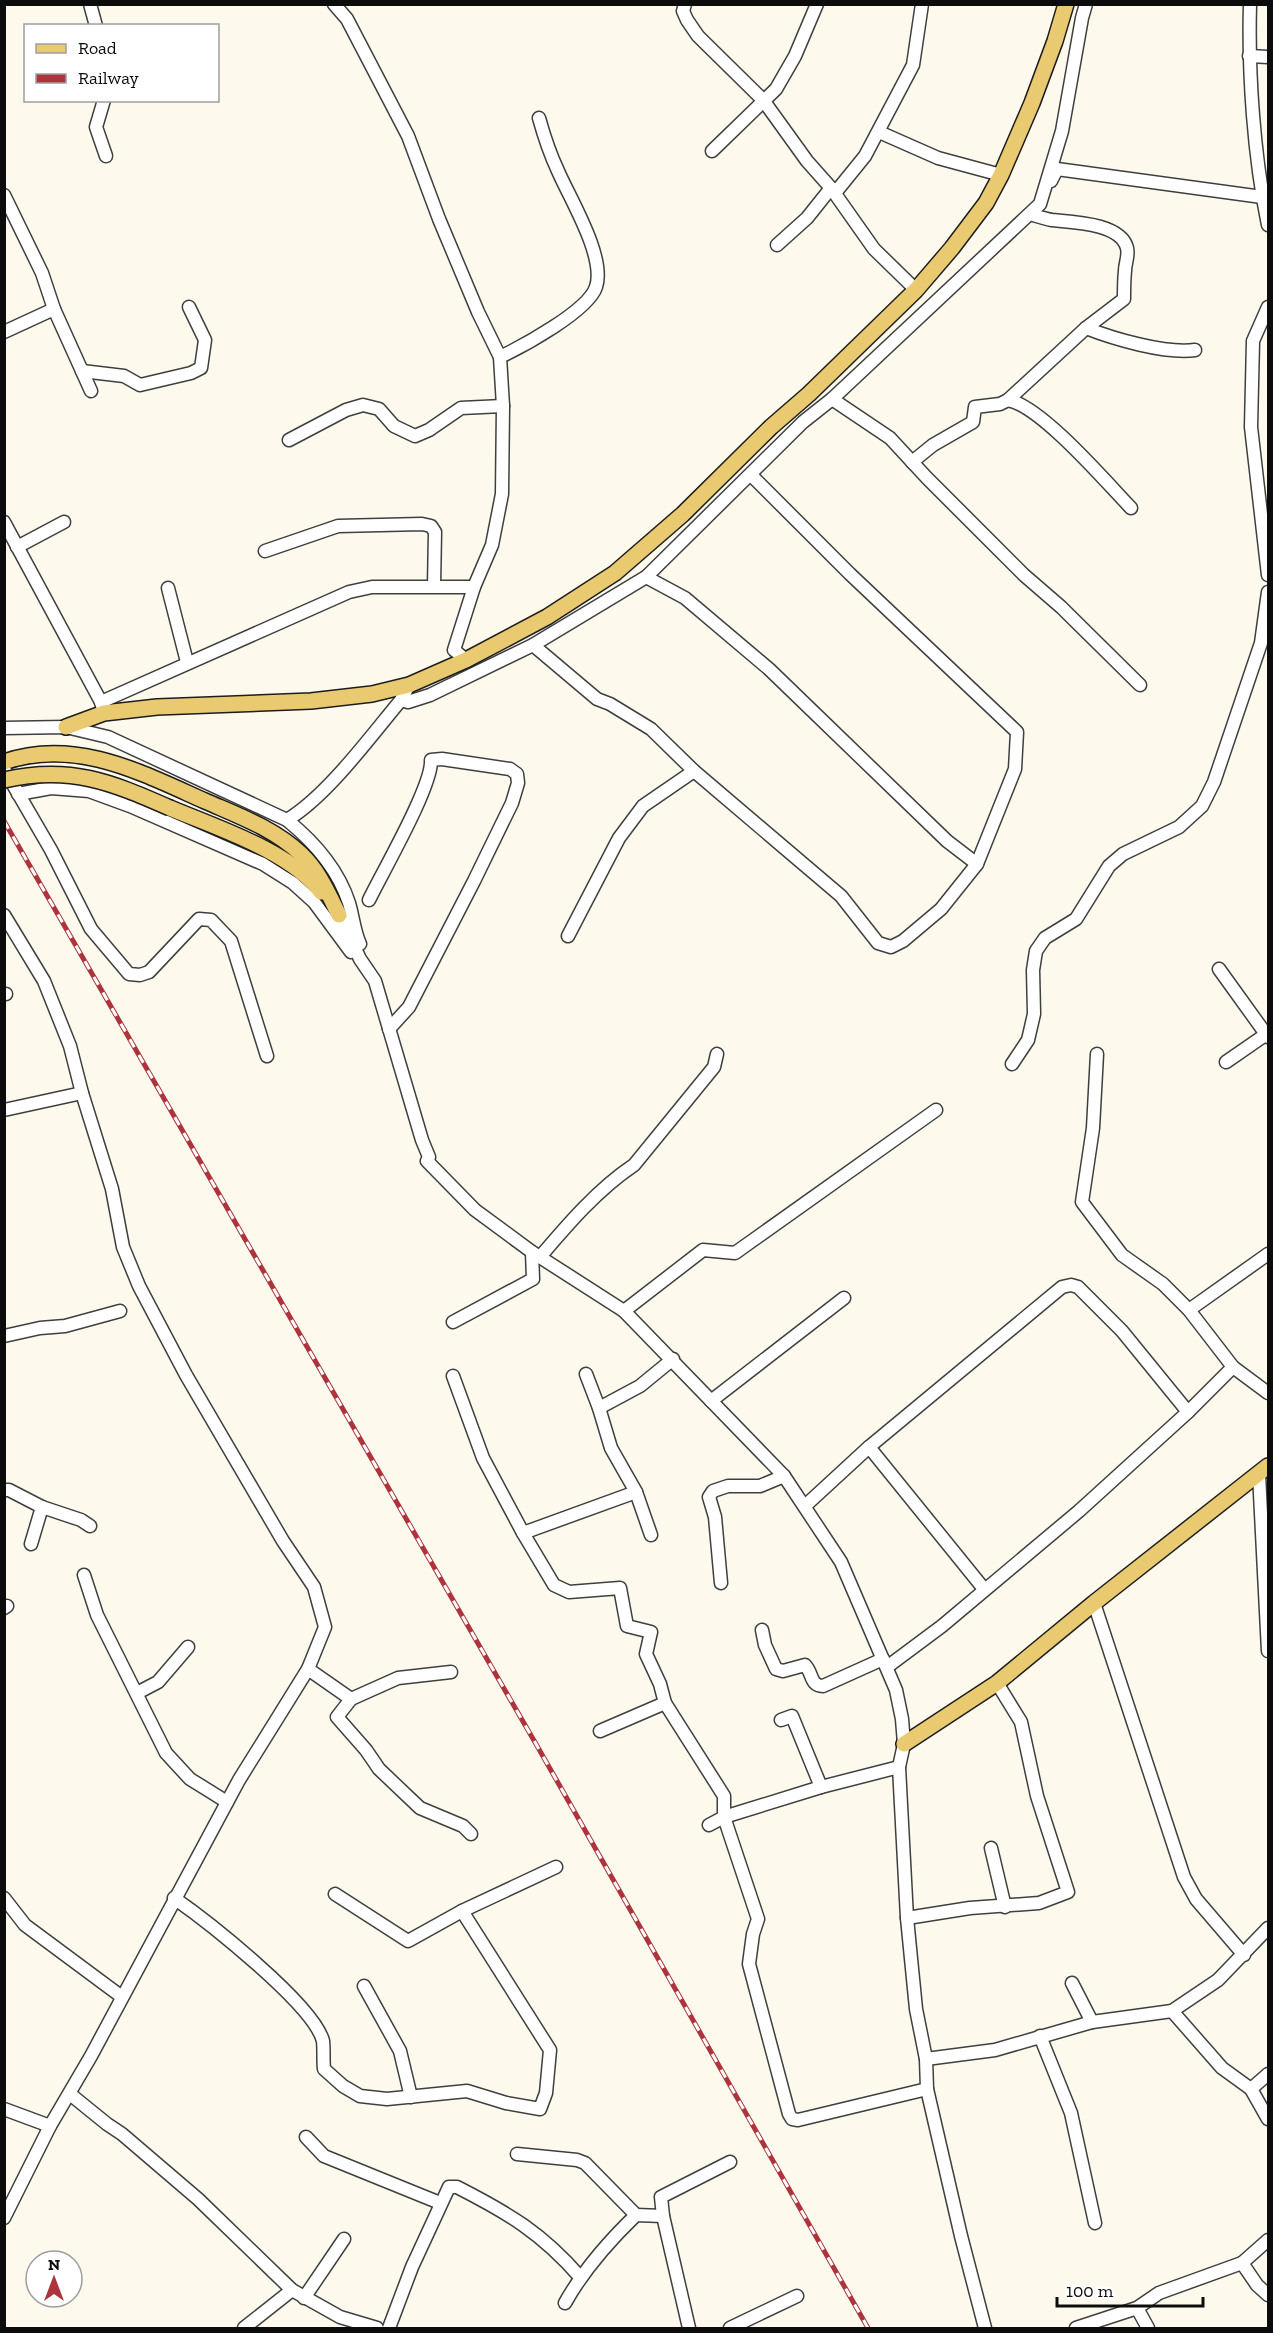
<svg xmlns="http://www.w3.org/2000/svg" width="1273" height="2333" font-family="'Zilla Slab',serif">
	<style>
		.lines { fill: none; stroke-linecap: round; stroke-linejoin: round }
		.minor-casing { stroke: #3f3f3f; stroke-width: 15 }
		.major-casing { stroke: #1d1d1d; stroke-width: 18 }
		.minor { stroke: #fff; stroke-width: 12 }
		.major { stroke: #eaca70; stroke-width: 15 }
		.rail-casing { stroke: #ad333c; stroke-width: 5 }
		.rail { stroke: #fff; stroke-width: 3; stroke-dasharray: 9; stroke-linecap: butt }
		.major-bridge-casing { stroke: #1d1d1d; stroke-width: 18; stroke-linecap: butt }
		.major-bridge { stroke: #eaca70; stroke-width: 15 }
	</style>
	<rect width="100%" height="100%" fill="#fdfaed"/>
	<g class="lines">
		<defs>
			<g id="minor">
				<polyline points="90,4 96,26"/>
				<polyline points="334,4 347,19 408,136 439,219 478,312 500,357 503,406 502,494 492,545 474,587 454,650 466,660"/>
				<polyline points="685,4 683,11 687,20 698,36 763,100 807,161 831,188 874,249 916,290"/>
				<path d="M1250 4C1248 74 1254 157 1268 225"/>
				<polyline points="1249,56 1268,57"/>
				<polyline points="104,100 96,127 106,156"/>
				<polyline points="879,132 938,158 1001,175"/>
				<polyline points="712,151 776,89 795,56 817,4"/>
				<polyline points="1051,181 1057,169 1262,197"/>
				<polyline points="835,193 865,156 913,65 922,4"/>
				<polyline points="4,195 42,273 54,309 91,391"/>
				<polyline points="777,245 807,218 831,188"/>
				<polyline points="1268,307 1253,341 1251,427 1268,575"/>
				<path d="M1086 328C1114 339 1165 354 1195 350"/>
				<polyline points="4,332 54,309"/>
				<path d="M500 357C523 346 588 311 596 287 606 257 570 199 558 171 550 154 544 136 539 118"/>
				<polyline points="82,371 124,376 140,385 191,373 201,368 205,340 189,307"/>
				<polyline points="832,399 890,438 927,478 1024,575 1061,607 1140,685"/>
				<path d="M1008 400C1041 406 1106 482 1131 508"/>
				<polyline points="289,440 346,410 363,405 379,409 394,426 415,436 429,430 461,408 503,406"/>
				<path d="M912 462 933 445 973 422 975 407 1000 404 1008 400 1086 328 1124 299C1124 289 1124 280 1125 271 1125 263 1129 256 1127 248 1121 223 1072 222 1052 220 1045 219 1037 216 1030 214"/>
				<polyline points="4,522 101,702 103,709"/>
				<polyline points="17,547 64,522"/>
				<polyline points="265,551 338,526 422,524 431,526 435,532 434,586"/>
				<polyline points="646,577 685,598 769,669 947,841 977,864"/>
				<polyline points="168,588 187,662"/>
				<polyline points="533,645 597,699 610,704 651,729 694,771 841,896 878,943 891,947 903,941 941,909 977,864 1015,769 1017,732 850,574 751,475"/>
				<polyline points="409,685 401,700 408,702 430,695 533,645 646,577 803,422 832,399 1040,204 1062,131 1082,18 1086,4"/>
				<polyline points="101,702 349,592 372,587 474,587"/>
				<path d="M4 728 66 727 108 737 287 820C313 841 338 869 349 903 353 916 354 931 360 944"/>
				<polyline points="4,769 51,850 91,929 129,974 140,975 149,972 199,919 211,920 231,941 267,1056"/>
				<polyline points="18,794 51,788 89,791 130,806 263,864 293,883 314,902 351,952"/>
				<path d="M287 820C327 796 370 737 401 700"/>
				<path d="M369 900C382 873 433 785 431 760L442 759 510 769 517 774 518 783 512 803 474 881 409 1007 389 1029"/>
				<polyline points="4,915 44,981 70,1046 82,1093 112,1189 123,1247 139,1286 186,1375 283,1541 314,1587 325,1627 308,1669 239,1780 91,2056 50,2126 4,2218"/>
				<polyline points="339,915 360,959 375,981 422,1140 429,1157 427,1161 475,1210 532,1252 624,1311 784,1476 841,1562 896,1690 902,1719 904,1744 899,1767 907,1918 916,2009 926,2059 927,2089 961,2236 985,2328"/>
				<polyline points="568,936 619,838 643,806 694,771"/>
				<polyline points="1219,969 1268,1037"/>
				<polyline points="4,994 6,994"/>
				<polyline points="1097,1054 1093,1128 1082,1202 1122,1255 1163,1284 1189,1310 1233,1367 1268,1393"/>
				<polyline points="1226,1062 1268,1033"/>
				<polyline points="1012,1064 1028,1040 1034,1014 1033,970 1036,951 1045,938 1076,919 1109,866 1123,854 1179,827 1202,806 1214,782 1261,643 1268,592"/>
				<polyline points="4,1110 82,1093"/>
				<path d="M540 1257C568 1224 598 1189 634 1165L714 1067 717 1054"/>
				<polyline points="1189,1310 1268,1254"/>
				<polyline points="624,1311 703,1250 735,1253 936,1110"/>
				<polyline points="453,1322 533,1279 532,1252"/>
				<polyline points="4,1336 40,1328 65,1326 120,1311"/>
				<polyline points="586,1374 599,1408 611,1448 636,1492 651,1535"/>
				<polyline points="453,1376 483,1458 523,1533 554,1585 569,1592 620,1588 627,1626 651,1632 646,1654 660,1684 665,1703 724,1796 724,1817 709,1825"/>
				<polyline points="711,1401 844,1298"/>
				<polyline points="599,1408 640,1386 673,1359"/>
				<polyline points="869,1447 984,1589"/>
				<polyline points="1259,1474 1268,1651"/>
				<polyline points="4,1490 9,1490 42,1507 31,1544"/>
				<polyline points="806,1505 869,1447 1062,1287 1071,1285 1078,1287 1122,1331 1188,1412"/>
				<polyline points="42,1507 81,1520 90,1526"/>
				<polyline points="523,1533 636,1492"/>
				<polyline points="84,1575 97,1615 166,1753 190,1779 227,1802"/>
				<polyline points="721,1583 715,1517 709,1497 713,1491 728,1486 760,1486 784,1476"/>
				<polyline points="1094,1603 1184,1877 1196,1899 1244,1955"/>
				<polyline points="4,1608 7,1606"/>
				<path d="M762 1630 765 1645 776 1669 783 1671 805 1665C813 1673 810 1686 823 1686L883 1659"/>
				<polyline points="887,1667 942,1626 1079,1511 1188,1412 1233,1367"/>
				<polyline points="308,1669 351,1699 398,1678 451,1672"/>
				<polyline points="137,1693 158,1682 188,1647"/>
				<polyline points="351,1699 337,1717 366,1750 379,1769 420,1808 463,1826 471,1834"/>
				<polyline points="781,1720 792,1716 821,1787"/>
				<polyline points="600,1731 665,1703"/>
				<polyline points="899,1767 821,1787 724,1817 758,1919 753,1934 749,1964 789,2114 792,2119 798,2120 927,2089"/>
				<polyline points="991,1848 1005,1907"/>
				<polyline points="335,1894 408,1941 462,1911 556,1867"/>
				<polyline points="4,1898 25,1925 122,1997"/>
				<path d="M174 1898C207 1921 314 2005 323 2041 324 2050 323 2060 324 2069L343 2086 360 2096 387 2099 467 2091 506 2103 540 2109 546 2093 550 2050 462 1911"/>
				<polyline points="907,1918 970,1908 1039,1903 1068,1892 1037,1796 1021,1722 997,1683"/>
				<polyline points="1072,1983 1092,2022"/>
				<polyline points="364,1986 400,2051 411,2097"/>
				<polyline points="1172,2011 1222,2068 1251,2089 1268,2119"/>
				<polyline points="1040,2036 1071,2113 1095,2223"/>
				<polyline points="926,2059 995,2050 1092,2022 1172,2011 1218,1980 1268,1928"/>
				<polyline points="1251,2089 1268,2074"/>
				<polyline points="70,2094 107,2124 122,2134 198,2199 292,2290 340,2317 377,2328"/>
				<polyline points="4,2109 50,2126"/>
				<polyline points="306,2137 324,2156 440,2203"/>
				<polyline points="517,2154 577,2160 585,2163 636,2215"/>
				<polyline points="663,2216 689,2328"/>
				<polyline points="1242,2263 1257,2285 1268,2295"/>
				<polyline points="304,2298 344,2239"/>
				<path d="M565 2303C584 2269 608 2242 636 2215L663 2216 661 2197 730 2162"/>
				<polyline points="1137,2308 1148,2328"/>
				<polyline points="244,2328 292,2290"/>
				<path d="M389 2328 412 2267 449 2187H457C508 2213 542 2233 580 2277"/>
				<polyline points="730,2328 797,2296"/>
				<polyline points="1076,2328 1137,2308 1159,2293 1242,2263 1268,2240"/>
			</g>
			<g id="major">
				<polyline points="66,727 104,713 157,707 311,701 372,694 409,685 466,660 547,617 615,573 683,514 771,427 809,394 916,290 952,248 986,203 1001,175 1032,103 1055,41 1066,4"/>
				<path d="M4 762C75 737 142 773 205 801 239 816 273 828 301 854 319 871 328 893 339 915"/>
				<path d="M170 808C217 828 290 851 321 892"/>
				<polyline points="904,1744 997,1683 1094,1603 1268,1466"/>
			</g>
		</defs>
		<use href="#minor" class="minor-casing"/>
		<use href="#major" class="major-casing"/>
		<use href="#minor" class="minor"/>
		<use href="#major" class="major"/>
		<defs>
			<polyline id="rail" points="4,821 536,1744 868,2328"/>
		</defs>
		<use href="#rail" class="rail-casing"/>
		<use href="#rail" class="rail"/>
		<defs>
			<path id="major-bridge" d="M4 780C70 765 111 782 170 808"/>
		</defs>
		<use href="#major-bridge" class="major-bridge-casing"/>
		<use href="#major-bridge" class="major-bridge"/>
	</g>
	<rect width="1273" height="2333" fill="none" stroke="#0c0c0c" stroke-width="12"/>
	<rect x="24" y="24" width="195" height="78" fill="#ffffff" stroke="#9e9e9e" stroke-width="1.5"/>
	<rect x="36" y="44" width="30" height="9" fill="#eaca70" stroke="#9e9e9e" stroke-width="1.5"/>
	<text x="78" y="54" font-size="18" fill="#0c0c0c">Road</text>
	<rect x="36" y="74" width="30" height="9" fill="#ad333c" stroke="#9e9e9e" stroke-width="1.5"/>
	<text x="78" y="84" font-size="18" fill="#0c0c0c">Railway</text>
	<g transform="translate(54 2279)"><circle r="28" fill="#ffffff" stroke="#9e9e9e" stroke-width="1.5"/>
	<path d="M0-4.5L10 22L0 15L-10 22Z" fill="#ad333c"/>
	<text y="-9" font-size="16" font-weight="bold" text-anchor="middle" fill="#0c0c0c">N</text>
	</g>
	<path d="M1057 2297v9h146v-9" fill="none" stroke="#0c0c0c" stroke-width="3"/>
	<text x="1066" y="2297" font-size="18" fill="#0c0c0c" stroke="#ffffff" stroke-width="4.5" paint-order="stroke">100 m</text>
</svg>
